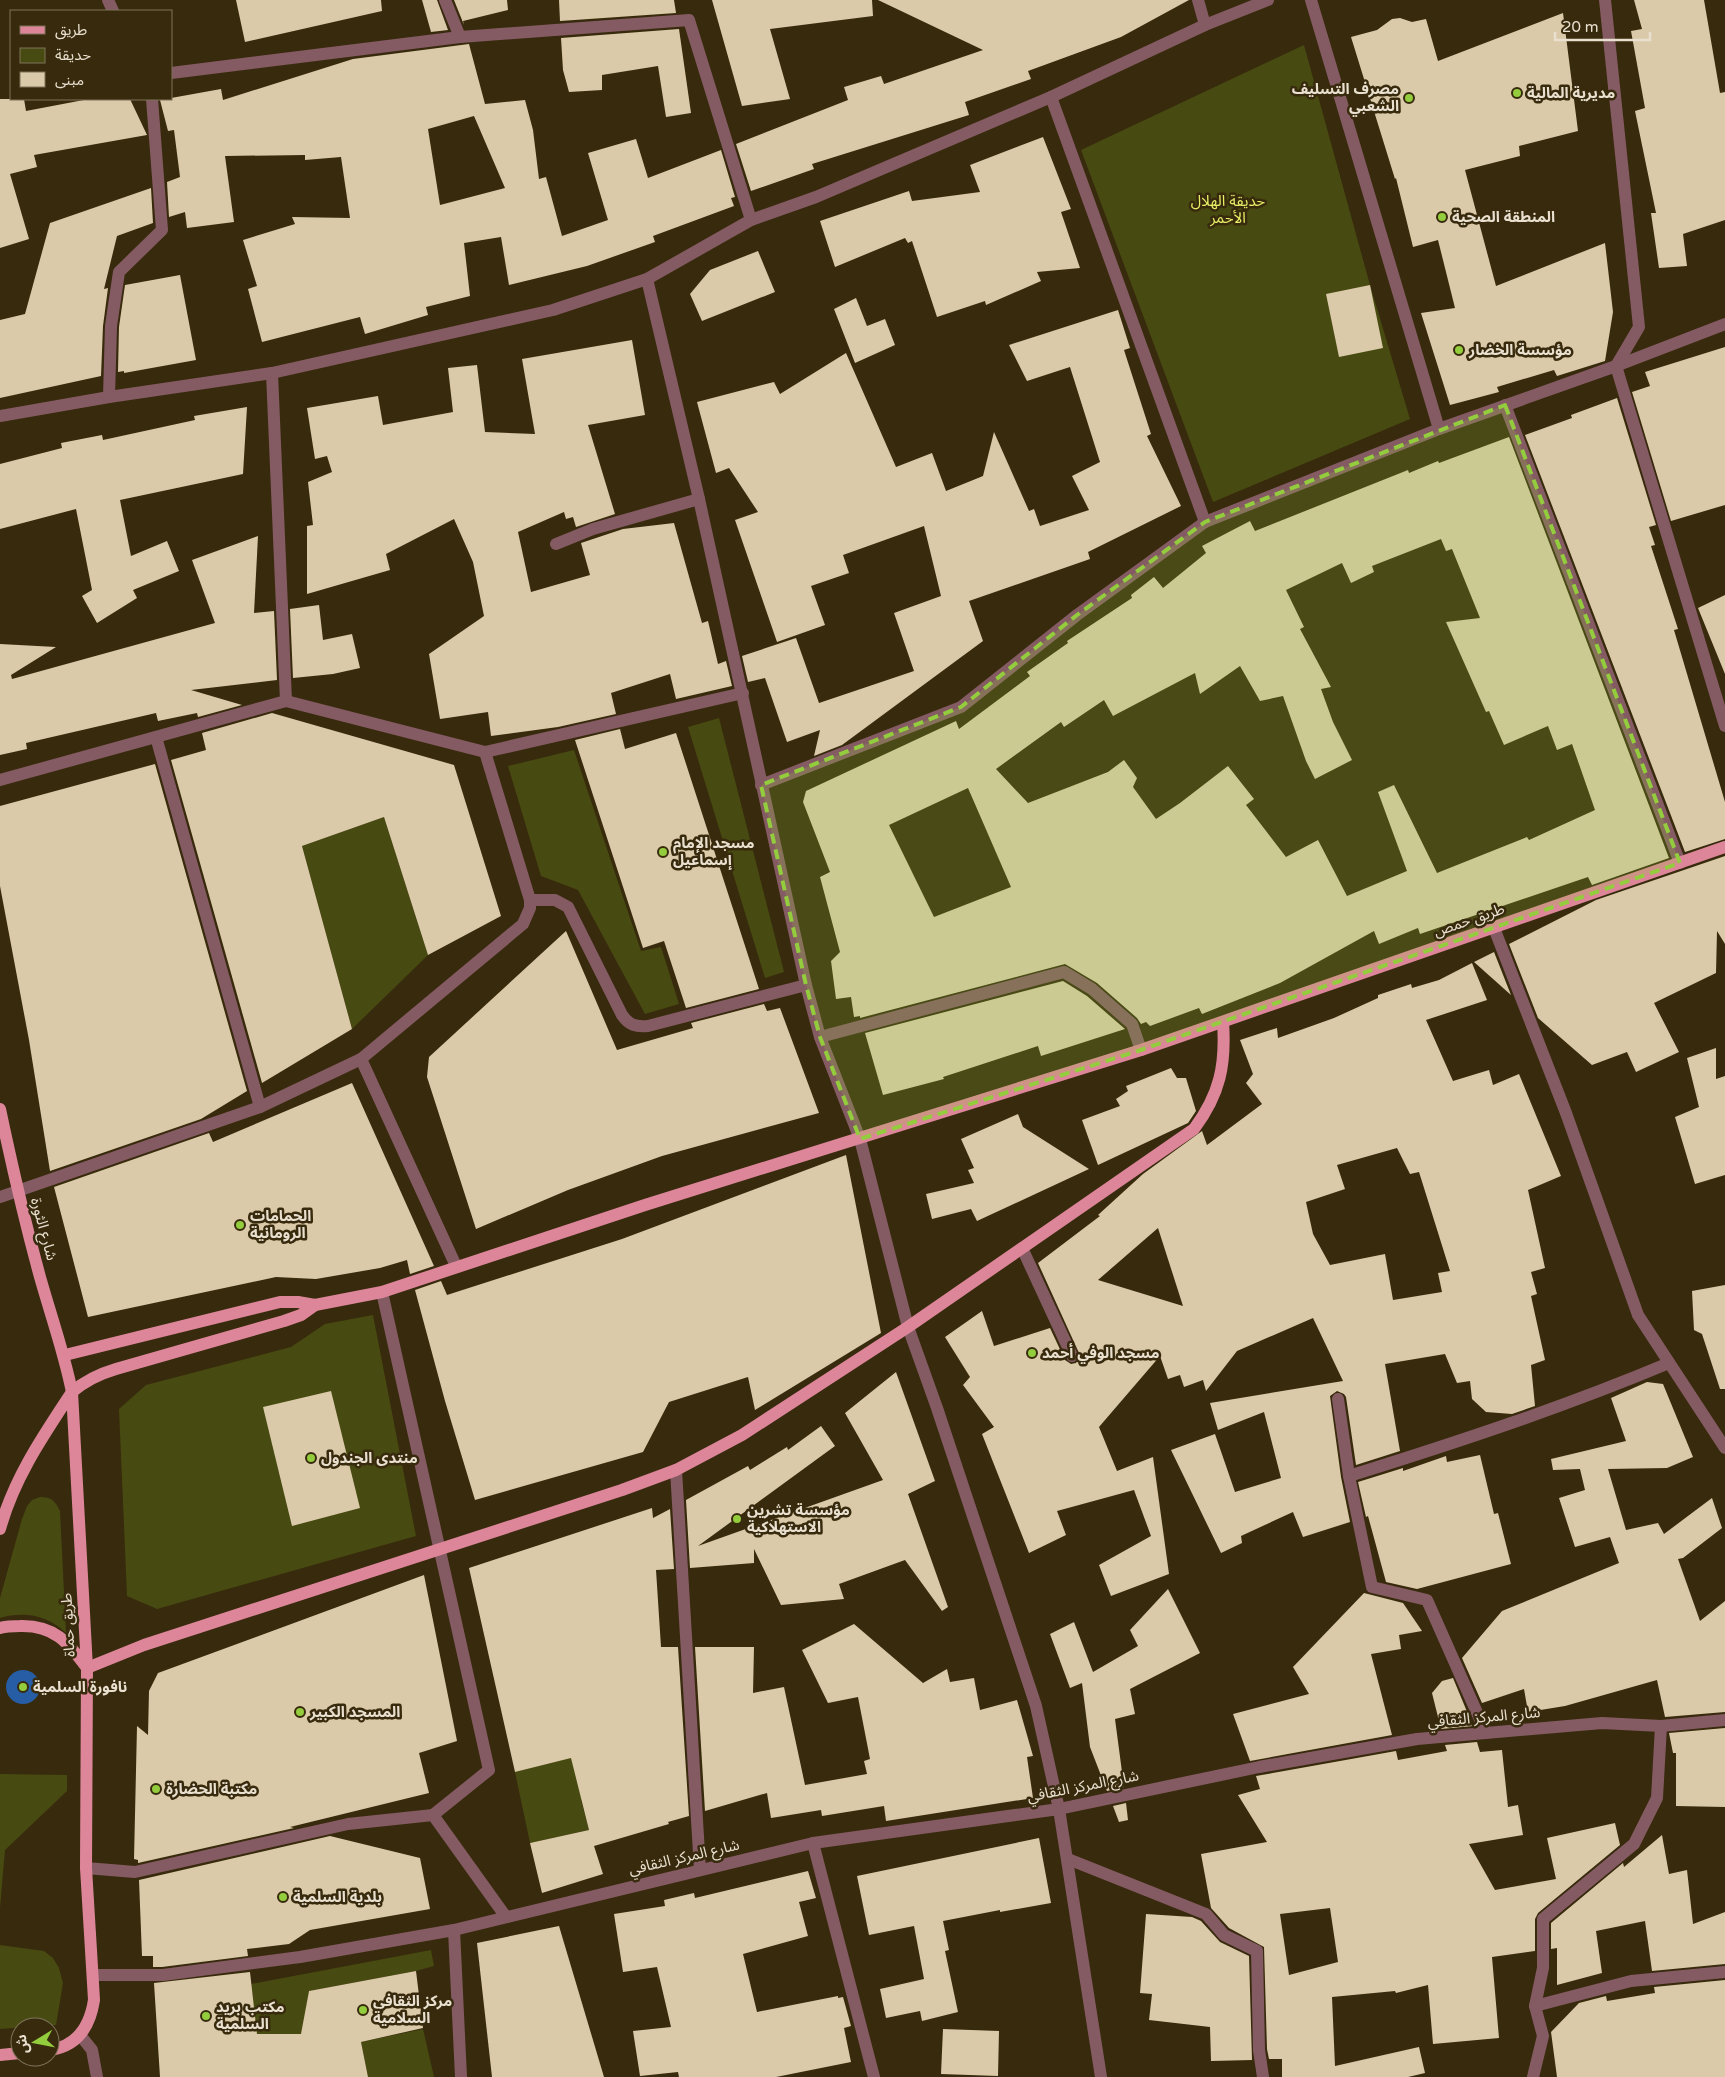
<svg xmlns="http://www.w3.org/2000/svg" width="1725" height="2077" font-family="'Varela Round','Noto Sans Arabic',sans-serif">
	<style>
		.green { fill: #474a11 }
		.water { fill: #265da4 }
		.building { fill: #dbcaa9; fill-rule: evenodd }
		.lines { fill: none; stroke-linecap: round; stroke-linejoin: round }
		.minor { stroke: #855b63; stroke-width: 12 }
		.major { stroke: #dd8699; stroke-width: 12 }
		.marked { fill: #93cc3d; fill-opacity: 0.2; stroke: #93cc3d; stroke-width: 4; stroke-dasharray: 10 6; stroke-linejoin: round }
		.poi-dot { fill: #93cc3d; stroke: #382a0d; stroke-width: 2 }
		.labels { text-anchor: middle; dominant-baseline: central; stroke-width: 5; stroke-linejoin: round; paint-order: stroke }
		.poi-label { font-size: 15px; font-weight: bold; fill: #e9e0d0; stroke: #382a0d; text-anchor: start }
		.park-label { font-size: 15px; fill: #e7ef67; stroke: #382a0d }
		.street-label { font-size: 15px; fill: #e9e0d0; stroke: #382a0d }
	</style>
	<rect width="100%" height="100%" fill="#382a0d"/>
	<g class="green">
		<polygon points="1304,45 1370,285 1410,419 1213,502 1081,150"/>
		<polygon points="719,718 784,972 765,978 688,727"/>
		<polygon points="574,750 641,951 661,947 679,1004 645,1014 578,890 541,876 508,766"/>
		<polygon points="384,817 428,955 352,1029 302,846"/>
		<polygon points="373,1315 416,1536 157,1609 127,1596 119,1409 146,1385 291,1347 325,1324"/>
		<path d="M40 1497C52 1497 55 1501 60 1511L66 1633C48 1615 24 1611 0 1618V1598L22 1519 27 1506 32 1500Z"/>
		<polygon points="601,1750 611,1792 581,1800 589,1830 530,1843 515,1772"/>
		<polygon points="0,1774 67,1775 67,1791 5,1850 0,1908"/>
		<polygon points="0,1945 44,1951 53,1958 59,1968 63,1983 56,2025 0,2029"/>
		<polygon points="431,1950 434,1966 416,1971 309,1991 301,2039 280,2034 257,2034 251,1984"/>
		<polygon points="423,2029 434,2077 368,2077 361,2042"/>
	</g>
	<circle class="water" cx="23" cy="1687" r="17"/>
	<g class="building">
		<polygon points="236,0 381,0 382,11 245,42"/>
		<polygon points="422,0 437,0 448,30 431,32"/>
		<polygon points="454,0 507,0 508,10 463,21 464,25"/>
		<polygon points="559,0 674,0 676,13 560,21"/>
		<polygon points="712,0 872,0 873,16 770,29 790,99 742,106"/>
		<polygon points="878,0 1189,0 1121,37 1028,71 1031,79 965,102 969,115 812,164 814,169 751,191 736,144 848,100 844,87 881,76 884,84 983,50"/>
		<polygon points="1634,0 1704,0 1720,93 1725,92 1725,220 1683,234 1687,266 1659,268 1651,213 1656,213 1635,111 1645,108 1631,31 1642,29"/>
		<polygon points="1563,13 1578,131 1519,146 1520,156 1465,170 1496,286 1605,243 1613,312 1605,361 1557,376 1554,370 1497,387 1499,392 1450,405 1421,313 1455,308 1438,240 1413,247 1396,178 1395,179 1351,37 1377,30 1392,19 1400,18 1412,22 1426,19 1438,61"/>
		<polygon points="679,29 691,113 666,117 658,66 602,75 602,90 569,92 563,70 561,38"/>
		<path d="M469 44 485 104 525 100 533 130 539 179 546 177 562 236 608 220 588 153 636 139 648 178 721 150 735 197 731 198 734 206 653 236 655 242 587 266 509 285 501 237 464 243 470 296 426 307 428 315 365 334 360 317 262 342 248 289 257 286 243 240 295 224 292 217 350 218 341 157 305 160V155L225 156 234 222 187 228 185 212 169 217 167 182 180 177 174 130 168 131 160 100 221 89 223 100 353 59ZM474 116 505 188 440 205 428 129Z"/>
		<polygon points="0,99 24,99 26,111 89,99 130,99 147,135 34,155 37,167 10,174 29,239 0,248"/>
		<polygon points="1043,137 1071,209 1061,212 1080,268 1037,272 1041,281 986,305 985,301 937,317 912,241 908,243 905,238 835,267 820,221 909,191 912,201 980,192 970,165"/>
		<polygon points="151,188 153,223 117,236 104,289 108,288 103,326 101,376 0,398 0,320 25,314 50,223"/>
		<polygon points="758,251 775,292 702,321 690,294 710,270"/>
		<polygon points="180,275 196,360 124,373 124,371 118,372 119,327 125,285"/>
		<polygon points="1370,285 1383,348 1339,357 1326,294"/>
		<polygon points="856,298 867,326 885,319 895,345 855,363 834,309"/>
		<polygon points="1118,310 1130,348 1124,350 1151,434 1147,436 1181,506 1088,552 1090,559 969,601 983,641 842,745 814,756 820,730 787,742 765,678 748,682 742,656 796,638 819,703 914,671 894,613 941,596 924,526 843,555 849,573 811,586 825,625 777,642 735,520 758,512 729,468 716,473 697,402 774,382 780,394 846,353 896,467 932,453 946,491 983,476 994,432 1029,511 1034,509 1040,526 1089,510 1072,476 1100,462 1070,367 1027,381 1009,345"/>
		<polygon points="632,340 645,415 588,425 615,514 576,527 573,517 566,519 564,512 518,532 531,592 590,575 581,543 623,529 674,523 702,623 708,621 718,664 726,661 732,686 676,699 670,674 611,693 616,714 558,727 491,736 488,712 440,719 429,654 484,616 473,562 454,519 386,554 390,570 307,594 307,526 313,525 308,482 332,472 327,456 315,459 307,408 378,396 383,425 453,412 448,368 477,365 485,432 535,434 522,359"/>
		<polygon points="1725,347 1725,505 1671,521 1632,392 1650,386 1645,372"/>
		<polygon points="1617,398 1656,525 1649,527 1655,545 1651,546 1678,629 1674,630 1725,802 1725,839 1685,852 1525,435 1572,418 1571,415"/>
		<polygon points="247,407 243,474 120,500 131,556 167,541 179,571 133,590 137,598 97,623 82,596 92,590 76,509 0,529 0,464 62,448 61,443 102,435 103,440 195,420 194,416"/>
		<path d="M1509 437 1669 858 1592 885 1588 877 1420 934 1418 928 1379 944 1374 931 1280 983 1202 1014 1199 1008 1150 1026 1146 1022 1141 1024 1137 1018 1097 983 1065 964 860 1018V1016L854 1017 851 997 836 999 831 961 840 952 820 877 830 872 803 802 806 791 956 721 959 729 1030 676 1027 672 1068 643 1067 641 1132 598 1131 595 1154 577 1163 588 1206 553 1202 546 1250 521 1255 531 1408 470 1409 473 1438 461 1439 463ZM1441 539 1446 551 1452 549 1480 618 1446 622 1486 712 1489 711 1504 745 1548 726 1557 750 1572 744 1595 810 1529 840 1527 837 1437 873 1394 785 1378 792 1407 871 1347 896 1318 840 1286 857 1246 805 1254 799 1228 766 1180 803 1156 819 1133 787 1137 778 1124 760 1108 772 1028 803 996 769 1061 722 1064 727 1104 700 1113 716 1195 673 1200 694 1240 666 1260 701 1283 696 1306 761 1315 779 1352 760 1333 722 1321 689 1331 687 1300 629 1304 627 1286 590 1342 563 1351 583 1374 572 1372 566ZM968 788 1011 887 934 917 889 825Z"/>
		<polygon points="258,536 254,613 274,611 277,680 191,690 242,705 198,717 197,713 158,721 156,713 26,743 27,749 0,755 0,644 56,647 11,675 12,679 215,623 192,560"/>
		<polygon points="1725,595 1725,674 1698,608"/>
		<polygon points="319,605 323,640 352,634 360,668 333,674 293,678 290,609"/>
		<polygon points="272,713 454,765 501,916 428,955 384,817 302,846 352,1029 262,1083 171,760 206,750 202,733"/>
		<polygon points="620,729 625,749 676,733 759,989 686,1008 664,941 643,948 575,740"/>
		<polygon points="155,764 247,1091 201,1119 50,1171 29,1040 0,886 0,806"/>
		<polygon points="1725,856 1725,944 1717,931 1716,973 1654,1003 1679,1052 1636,1072 1627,1052 1592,1065 1538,1018 1509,944 1596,900"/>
		<polygon points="566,931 617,1050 693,1028 691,1023 764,1004 767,1011 780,1008 819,1113 662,1156 568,1190 476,1229 427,1077 429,1057"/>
		<polygon points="1494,952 1511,995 1474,962"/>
		<path d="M1472 963 1487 1000 1426 1020 1453 1081 1489 1070 1493 1085 1519 1074 1561 1176 1528 1190 1545 1268 1531 1272 1537 1294 1531 1296 1545 1360 1531 1365 1535 1406 1512 1414 1486 1412 1472 1399 1470 1381 1457 1383 1445 1354 1385 1364 1400 1451 1356 1465 1346 1397 1344 1394 1337 1391 1330 1396 1341 1477 1350 1522 1303 1537 1293 1512 1241 1536 1242 1543 1221 1553 1171 1450 1215 1434 1235 1492 1281 1478 1264 1412 1218 1430 1210 1403 1343 1381 1313 1318 1237 1351 1206 1391 1203 1380 1184 1387 1180 1375 1168 1379 1160 1356 1099 1427 1117 1471 1153 1457 1169 1574 1111 1596 1099 1565 1151 1536 1134 1490 1057 1511 1066 1535 1029 1553 982 1434 994 1427 963 1385 970 1377 945 1337 982 1311 994 1346 1050 1328 1065 1360 1071 1364 1076 1363 1080 1357 1079 1353 1038 1263 1100 1216 1098 1215 1143 1174 1202 1131 1207 1145 1262 1104 1246 1083 1253 1074 1240 1040 1277 1028 1278 1038 1334 1018 1378 998V995L1411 984 1412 988 1439 980ZM1397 1148 1410 1174 1419 1172 1450 1271 1438 1273 1442 1292 1393 1300 1385 1254 1330 1265 1313 1234 1306 1202 1345 1189 1337 1165ZM1158 1228 1183 1306 1098 1280Z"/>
		<polygon points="1063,981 1087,996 1125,1029 1041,1056 1038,1046 943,1077 944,1079 883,1095 865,1033"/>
		<polygon points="1716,1048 1716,1079 1725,1076 1725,1175 1695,1184 1675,1117 1699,1107 1687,1058"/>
		<polygon points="1171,1068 1177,1078 1186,1078 1196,1111 1188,1123 1098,1165 1082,1120 1120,1106 1116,1099 1128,1091 1126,1086"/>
		<polygon points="352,1083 434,1266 410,1274 407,1260 380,1268 316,1279 276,1277 88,1317 54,1187 209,1133 213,1142"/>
		<polygon points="1018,1114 1023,1127 1089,1169 977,1221 971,1209 932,1219 926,1194 974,1183 968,1170 974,1168 961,1139"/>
		<polygon points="846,1155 881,1333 755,1410 748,1377 669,1402 643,1452 475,1500 445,1401 415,1290 441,1281 447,1295 622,1239"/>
		<polygon points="1725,1285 1725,1389 1720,1389 1702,1334 1694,1330 1692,1291"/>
		<polygon points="896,1372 935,1481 908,1494 948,1607 942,1611 905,1560 839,1584 844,1599 781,1605 754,1549 754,1563 690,1568 686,1500 748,1466 750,1470 787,1447 788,1450 821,1426 835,1446 698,1546 883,1480 845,1413"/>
		<polygon points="1647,1382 1663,1384 1693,1457 1667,1468 1608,1469 1626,1530 1658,1523 1664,1534 1712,1498 1722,1528 1683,1558 1678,1559 1700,1621 1725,1601 1725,1712 1665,1717 1657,1680 1565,1706 1528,1712 1524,1689 1482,1703 1462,1658 1502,1611 1619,1563 1610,1537 1575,1547 1559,1498 1585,1490 1580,1469 1553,1470 1551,1459 1626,1441 1611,1398"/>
		<polygon points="331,1391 360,1508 292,1526 263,1407"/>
		<polygon points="1480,1455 1494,1514 1498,1513 1511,1564 1417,1589 1386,1582 1368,1516 1366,1517 1358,1482 1403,1468 1403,1471 1446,1456 1447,1462"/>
		<polygon points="652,1508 653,1518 670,1509 674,1569 656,1570 661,1647 678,1647 689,1816 668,1822 669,1824 594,1846 603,1874 542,1893 530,1843 589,1830 571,1758 515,1772 469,1568"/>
		<polygon points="424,1575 457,1741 419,1753 429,1793 290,1827 294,1828 138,1863 138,1860 134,1859 137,1726 148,1735 149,1691 158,1673"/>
		<polygon points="1168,1589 1200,1653 1130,1689 1135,1714 1115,1719 1124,1787 1107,1791 1090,1747 1082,1683 1070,1688 1050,1634 1074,1622 1093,1672 1138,1646 1130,1630"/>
		<polygon points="1364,1593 1403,1603 1422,1631 1399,1635 1401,1649 1371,1654 1392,1735 1250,1761 1233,1714 1309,1694 1293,1667"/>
		<polygon points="854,1624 923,1683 947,1669 950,1682 974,1678 980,1710 1017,1700 1033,1756 1027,1757 1033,1798 886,1821 884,1806 822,1816 821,1810 771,1818 767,1793 705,1811 695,1647 754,1647 753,1693 784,1687 805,1785 867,1774 864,1761 870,1759 858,1697 828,1703 802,1650"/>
		<polygon points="1453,1678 1473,1726 1441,1729 1432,1693 1442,1681"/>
		<polygon points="1725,1728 1725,1807 1676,1806 1676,1753 1673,1753 1669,1733"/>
		<path d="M1477 1742 1480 1752 1502 1750 1508 1807 1518 1805 1523 1835 1469 1844 1495 1890 1556 1879 1547 1838 1615 1823 1620 1845 1538 1913 1535 1919V1951L1492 1957 1499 2038 1433 2044 1428 1985 1396 1993 1395 1991 1332 1997 1335 2066 1419 2047 1425 2073 1408 2077H1282V2059H1269L1267 2049 1264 1947 1229 1928 1211 1908 1201 1854 1267 1842 1238 1795 1260 1789 1256 1776 1396 1751 1398 1760 1447 1751 1445 1745ZM1330 1908 1338 1962 1289 1975 1280 1914Z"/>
		<polygon points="1126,1803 1128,1820 1119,1822 1113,1806"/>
		<polygon points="1662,1835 1669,1874 1687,1870 1693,1924 1725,1912 1725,1964 1652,1971 1645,1921 1596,1931 1602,1973 1557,1985 1557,1948 1551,1949 1551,1923 1623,1863 1624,1867"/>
		<polygon points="330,1836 420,1858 430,1909 310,1930 289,1944 247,1949 248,1956 162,1967 153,1967 153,1956 142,1956 139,1880"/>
		<polygon points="1039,1838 1051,1903 1000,1912 1000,1910 943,1921 949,1950 945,1951 958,2012 922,2021 920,2011 886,2018 880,1989 924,1979 914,1926 869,1935 857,1876"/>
		<polygon points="808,1871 816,1898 799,1902 808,1936 743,1954 757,2012 838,1996 838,1998 843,1997 851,2026 844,2028 851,2062 776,2077 679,2077 678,2072 640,2076 633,2031 671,2027 657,1967 623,1972 614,1914 665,1906 664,1900 694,1893 695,1898"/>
		<polygon points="1146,1914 1192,1917 1201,1921 1220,1942 1249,1956 1252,2060 1211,2061 1210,2027 1149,2020 1152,1994 1140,1993"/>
		<polygon points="559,1926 604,2077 492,2077 477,1943"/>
		<polygon points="416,1971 423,2028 361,2042 368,2077 160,2077 154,1983 250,1972 257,2034 301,2034 309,1991"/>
		<polygon points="1725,1980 1725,2077 1557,2077 1551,2032 1579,2003 1606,1996 1607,2001 1655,1993 1654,1987"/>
		<polygon points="943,2029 999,2031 998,2076 941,2074"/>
	</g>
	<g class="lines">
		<g class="minor">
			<polyline points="108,0 113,11"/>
			<polyline points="445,0 460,37 689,20 751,220"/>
			<polyline points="1198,0 1205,25"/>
			<polyline points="1311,0 1439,429"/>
			<polyline points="1605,0 1639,327 1616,366 1725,726"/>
			<polyline points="171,73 460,37"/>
			<polyline points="1051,97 1205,522"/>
			<polyline points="647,279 699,499 806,985 820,1037 860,1139 908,1327 937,1408 1036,1706 1059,1809 1101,2077"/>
			<polyline points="272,373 286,701"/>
			<polyline points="109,397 111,326 119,272 162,230 152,99"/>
			<polyline points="1505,405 1680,863"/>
			<polyline points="0,416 109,397 272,373 553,310 647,279 751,220 816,197 1051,97 1205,25 1268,0"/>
			<polyline points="556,544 593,529 699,499"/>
			<polyline points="156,737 260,1107"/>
			<polyline points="0,780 286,701 485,752 743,693"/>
			<polyline points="761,785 961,707 1077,615 1205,522 1439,429 1616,366 1725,324"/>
			<path d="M530 900H555L568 907 622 1015C629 1025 635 1027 648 1026L806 985"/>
			<polyline points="1494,928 1566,1113 1638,1315 1725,1448"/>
			<polyline points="820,1037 1064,972 1092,989 1132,1024 1141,1050"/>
			<polyline points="361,1059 456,1266"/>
			<polyline points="0,1197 260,1107 361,1059 523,924 530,908 530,900 485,752"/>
			<polyline points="1022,1248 1072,1356"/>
			<polyline points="382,1292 489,1770 433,1815"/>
			<polyline points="1338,1399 1349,1476"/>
			<polyline points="676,1470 700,1870"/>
			<path d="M1486 1733 1427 1600 1372 1587 1349 1476C1458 1442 1564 1407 1669 1363"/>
			<polyline points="813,1843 874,2077"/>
			<polyline points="1068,1859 1206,1914 1224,1935 1257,1951 1259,2050 1263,2077"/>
			<polyline points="86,1868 135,1872 348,1824 433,1815 506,1917"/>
			<polyline points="454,1930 461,2077"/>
			<polyline points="94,1975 163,1975 300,1957 454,1930 813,1843 1059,1809 1259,1767 1417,1739 1602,1723 1661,1726 1725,1720"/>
			<polyline points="1535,2006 1543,1968 1543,1919 1634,1844 1657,1798 1661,1726"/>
			<polyline points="80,2035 92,2050 97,2077"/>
			<polyline points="1533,2077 1543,2036 1535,2006 1631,1981 1725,1972"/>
		</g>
		<g class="major">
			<path d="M0 1109C12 1166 25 1222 40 1277 51 1316 64 1352 72 1392L87 1668 86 1868 94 2000C90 2026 78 2046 50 2050"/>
			<polyline points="65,1355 280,1302 298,1302 315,1305 382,1292 645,1205 1141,1050 1725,847"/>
			<path d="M0 1529C14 1478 43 1436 72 1392 86 1380 99 1374 116 1369L284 1321 301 1315 315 1305"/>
			<path d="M0 1628C6 1626 13 1626 20 1626 54 1625 68 1642 87 1668L144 1645 622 1490 676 1470 742 1435 908 1327 1194 1129C1220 1094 1226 1065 1223 1022"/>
			<polyline points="0,2055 20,2053"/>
		</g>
	</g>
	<path class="marked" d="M1505 405 1680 863 1141 1050 860 1139 820 1037 806 985 761 785 961 707 1077 615 1205 522Z"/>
	<g class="poi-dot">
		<circle cx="1517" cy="93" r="5"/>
		<circle cx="1409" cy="98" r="5"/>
		<circle cx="1442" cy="217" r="5"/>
		<circle cx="1459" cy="350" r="5"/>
		<circle cx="663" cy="852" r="5"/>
		<circle cx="240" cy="1225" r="5"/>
		<circle cx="1032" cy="1353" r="5"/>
		<circle cx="311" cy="1458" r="5"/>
		<circle cx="737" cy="1519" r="5"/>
		<circle cx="23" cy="1687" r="5"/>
		<circle cx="300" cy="1712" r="5"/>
		<circle cx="156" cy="1789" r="5"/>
		<circle cx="283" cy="1897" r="5"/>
		<circle cx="363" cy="2010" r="5"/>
		<circle cx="206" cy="2016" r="5"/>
	</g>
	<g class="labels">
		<g class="poi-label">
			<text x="1399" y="89" text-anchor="end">مصرف التسليف<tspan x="1399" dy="17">الشعبي</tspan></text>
			<text x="1527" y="93">مديرية المالية</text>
			<text x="1452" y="217">المنطقة الصحية</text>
			<text x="1469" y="350">مؤسسة الخضار</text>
			<text x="673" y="843">مسجد الإمام<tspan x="673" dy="17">إسماعيل</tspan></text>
			<text x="250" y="1216">الحمامات<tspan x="250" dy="17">الرومانية</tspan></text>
			<text x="1042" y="1353">مسجد الوفي أحمد</text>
			<text x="321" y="1458">منتدى الجندول</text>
			<text x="747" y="1510">مؤسسة تشرين<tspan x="747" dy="17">الاستهلاكية</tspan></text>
			<text x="33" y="1687">نافورة السلمية</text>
			<text x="310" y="1712">المسجد الكبير</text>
			<text x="166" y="1789">مكتبة الحضارة</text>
			<text x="293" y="1897">بلدية السلمية</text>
			<text x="373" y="2001">مركز الثقافي<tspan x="373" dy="17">السلامية</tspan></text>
			<text x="216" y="2007">مكتب بريد<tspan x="216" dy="17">السلمية</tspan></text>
		</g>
		<g class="park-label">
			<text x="1228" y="201">حديقة الهلال<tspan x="1228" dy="17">الأحمر</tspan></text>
		</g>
		<g class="street-label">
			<text transform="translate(1469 920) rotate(-19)">طريق حمص</text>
			<text transform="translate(44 1229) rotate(75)">شارع الثورة</text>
			<text transform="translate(68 1625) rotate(-93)">طريق حماة</text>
			<text transform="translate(1484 1717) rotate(-5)">شارع المركز الثقافي</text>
			<text transform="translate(1083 1786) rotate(-11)">شارع المركز الثقافي</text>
			<text transform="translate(684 1857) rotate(-13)">شارع المركز الثقافي</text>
		</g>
	</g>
	<rect x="10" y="10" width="162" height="90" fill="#382a0d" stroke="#7f735b"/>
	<rect x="20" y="26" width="25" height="8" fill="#dd8699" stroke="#7f735b"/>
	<text x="55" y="35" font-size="15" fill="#e9e0d0">طريق</text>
	<rect x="20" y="48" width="25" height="15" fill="#474a11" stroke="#7f735b"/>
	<text x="55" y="60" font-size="15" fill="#e9e0d0">حديقة</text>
	<rect x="20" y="72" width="25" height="15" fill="#dbcaa9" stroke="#7f735b"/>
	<text x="55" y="85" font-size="15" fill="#e9e0d0">مبنى</text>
	<g transform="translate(35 2042) rotate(260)"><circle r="24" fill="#382a0d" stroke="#7f735b"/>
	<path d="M0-4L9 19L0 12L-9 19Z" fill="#93cc3d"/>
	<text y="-8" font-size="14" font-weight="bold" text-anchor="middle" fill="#e9e0d0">ش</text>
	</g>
	<path d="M1555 32v8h95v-8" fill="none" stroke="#e9e0d0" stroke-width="2.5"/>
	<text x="1562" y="32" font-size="15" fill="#e9e0d0" stroke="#382a0d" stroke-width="4" paint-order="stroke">20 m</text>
</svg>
